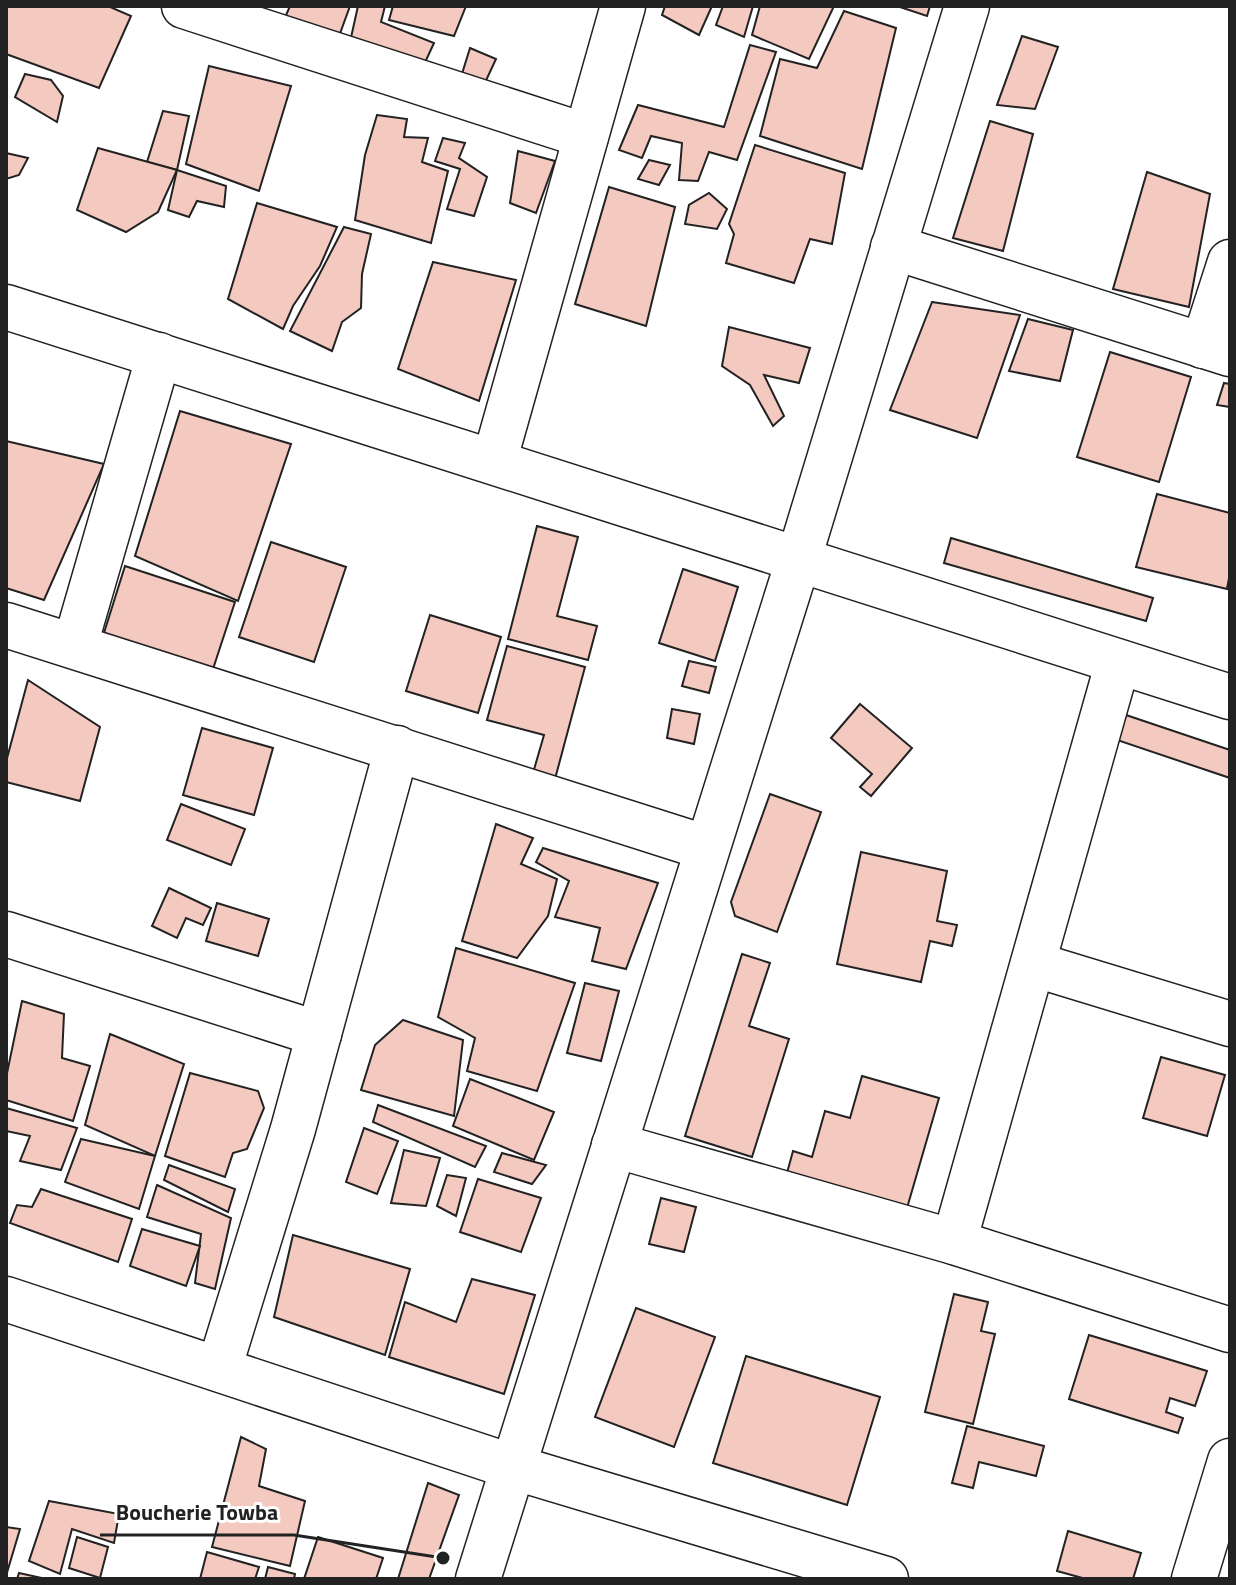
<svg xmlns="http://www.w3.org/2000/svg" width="1236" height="1585" font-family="'Titillium Web',sans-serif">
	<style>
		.building { fill: #f3c9c0; stroke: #222; stroke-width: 2 }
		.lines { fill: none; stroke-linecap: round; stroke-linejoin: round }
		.minor-casing { stroke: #222; stroke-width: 47 }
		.major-casing { stroke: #222; stroke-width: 47 }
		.minor { stroke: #fff; stroke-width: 44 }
		.major { stroke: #fff; stroke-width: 44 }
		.leader { fill: none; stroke: #222; stroke-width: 3 }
		.callout-dot { fill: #222; stroke: #fff; stroke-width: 3 }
		.callout-label { font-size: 22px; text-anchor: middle; font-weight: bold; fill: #222; stroke: #fff; stroke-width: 6; stroke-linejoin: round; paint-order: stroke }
	</style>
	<rect width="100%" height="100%" fill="#fff"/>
	<g class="building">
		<polygon points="7,6 108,6 131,16 99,88 6,54"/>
		<polygon points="290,6 350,6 338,39 283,22"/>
		<polygon points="358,6 385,6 381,22 434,43 422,69 350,42"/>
		<polygon points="393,6 466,6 454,36 389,20"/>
		<polygon points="665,6 712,6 699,35 662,15"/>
		<polygon points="723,6 753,6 744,37 716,25"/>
		<polygon points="760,6 834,6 809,59 752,35"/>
		<polygon points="897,6 930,6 927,16"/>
		<polygon points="844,11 896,28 862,169 760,136 780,59 817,68"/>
		<polygon points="1022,36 1058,47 1035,109 997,105"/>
		<polygon points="750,45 776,52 737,160 709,152 698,181 679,180 682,143 651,136 642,158 619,150 638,105 724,127"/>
		<polygon points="470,48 496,59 483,87 461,77"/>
		<polygon points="209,66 291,86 259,191 186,164"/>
		<polygon points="25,74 51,80 63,96 57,122 15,97"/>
		<polygon points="163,111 189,116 177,170 147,162"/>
		<polygon points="377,115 407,119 404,137 428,138 422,162 448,171 431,243 355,220 365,155"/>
		<polygon points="990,121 1033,134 1003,251 953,238"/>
		<polygon points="443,138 465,143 459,158 487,177 474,216 447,209 460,169 435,161"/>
		<polygon points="755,145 845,173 832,244 810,239 794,283 726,263 734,234 729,224"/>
		<polygon points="98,148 177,170 158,212 126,232 77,210"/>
		<polygon points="518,151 555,161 536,213 510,203"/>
		<polygon points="6,153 28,158 19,175 6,179"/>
		<polygon points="649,160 670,165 659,185 638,179"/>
		<polygon points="177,170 226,186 224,207 197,201 189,217 168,210"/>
		<polygon points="1147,172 1210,194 1189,307 1113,289"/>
		<polygon points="609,187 675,207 646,326 575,304"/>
		<polygon points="709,193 727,209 717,229 685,224 689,205"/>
		<polygon points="257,203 337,227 320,266 293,306 283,329 228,299"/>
		<polygon points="344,227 371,234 362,274 361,308 342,322 332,351 290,331"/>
		<polygon points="433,262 516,280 479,401 398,369"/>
		<polygon points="932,302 1020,315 977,438 890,410"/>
		<polygon points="1028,319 1073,330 1060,381 1009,371"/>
		<polygon points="729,327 810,348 799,383 764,375 784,416 773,426 750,385 722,366"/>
		<polygon points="1110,352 1191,377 1159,482 1077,457"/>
		<polygon points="1224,383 1230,384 1230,407 1217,405"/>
		<polygon points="180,411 291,444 238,601 135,556"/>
		<polygon points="6,441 104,464 44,600 6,588"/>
		<polygon points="1157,494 1230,513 1230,573 1227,589 1136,567"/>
		<polygon points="537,526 578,537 557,616 597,626 588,660 508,639"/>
		<polygon points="951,538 1153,598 1146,621 944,563"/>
		<polygon points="271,542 346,567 314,662 239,637"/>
		<polygon points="125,566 235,602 212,672 103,636"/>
		<polygon points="683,569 738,587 715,661 659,643"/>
		<polygon points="430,615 501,637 478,713 406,691"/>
		<polygon points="507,646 585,667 555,779 533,773 544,735 487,720"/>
		<polygon points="689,661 716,667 709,693 682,686"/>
		<polygon points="28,680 100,727 80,801 6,782 6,762"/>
		<polygon points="860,704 912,748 871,796 860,787 872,774 831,738"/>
		<polygon points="672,709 700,714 694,744 667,738"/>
		<polygon points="1123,714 1230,750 1230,778 1114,739"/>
		<polygon points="202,728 273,748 254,815 183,795"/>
		<polygon points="770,794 821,812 777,932 735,916 731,902"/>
		<polygon points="181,804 245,829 231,865 167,840"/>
		<polygon points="496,824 533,838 521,864 557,879 548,916 517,958 462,941"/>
		<polygon points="543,848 658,883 626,969 592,961 600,928 555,917 569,881 536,862"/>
		<polygon points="861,852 947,871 937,921 957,925 952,946 930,941 921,982 837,964"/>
		<polygon points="169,888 211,908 203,925 186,918 177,938 152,926"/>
		<polygon points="217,903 269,919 258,956 206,941"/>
		<polygon points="456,948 575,983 537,1091 467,1071 475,1038 438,1017"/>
		<polygon points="742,954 770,963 749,1026 789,1039 752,1157 685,1136"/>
		<polygon points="585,983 619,991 601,1061 567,1053"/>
		<polygon points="22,1001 64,1014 62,1058 90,1066 73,1121 6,1100 6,1078"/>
		<polygon points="403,1020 463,1040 454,1116 361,1090 375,1045"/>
		<polygon points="110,1034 184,1064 155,1156 85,1125"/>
		<polygon points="1161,1057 1225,1075 1207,1136 1143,1118"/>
		<polygon points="190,1073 258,1091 264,1108 247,1149 233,1153 225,1177 165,1156"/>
		<polygon points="862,1076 939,1098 907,1208 787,1173 793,1151 812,1157 825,1111 850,1118"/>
		<polygon points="470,1079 554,1112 534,1160 453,1126"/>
		<polygon points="378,1105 486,1146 475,1167 373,1122"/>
		<polygon points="6,1108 77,1128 61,1170 20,1161 30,1136 6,1131"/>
		<polygon points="364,1128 398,1141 377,1194 346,1182"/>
		<polygon points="81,1139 155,1156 139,1209 65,1182"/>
		<polygon points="404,1150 440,1158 426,1206 391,1203"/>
		<polygon points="502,1153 546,1165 532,1184 494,1172"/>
		<polygon points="169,1165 235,1189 228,1212 164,1180"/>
		<polygon points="447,1175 466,1178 456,1216 437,1206"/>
		<polygon points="478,1179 541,1198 521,1252 460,1232"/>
		<polygon points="157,1185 231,1218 215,1289 195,1283 201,1234 147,1217"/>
		<polygon points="41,1189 132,1219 118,1262 10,1223 17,1205 32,1207"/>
		<polygon points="661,1198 696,1207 684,1252 649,1244"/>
		<polygon points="142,1229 200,1246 186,1286 130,1266"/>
		<polygon points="293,1235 410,1269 385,1355 274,1317"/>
		<polygon points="472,1279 535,1295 504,1394 389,1357 405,1302 456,1322"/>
		<polygon points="954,1294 988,1302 981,1331 995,1334 973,1424 925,1412"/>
		<polygon points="636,1308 715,1337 674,1447 595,1417"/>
		<polygon points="1089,1335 1207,1371 1195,1406 1170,1398 1166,1412 1183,1418 1178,1433 1069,1399"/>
		<polygon points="746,1356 880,1397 847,1505 713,1463"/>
		<polygon points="967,1426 1044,1446 1036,1476 979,1462 973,1488 952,1483"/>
		<polygon points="241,1437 266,1449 259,1486 305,1501 290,1566 212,1547"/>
		<polygon points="428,1483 459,1495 429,1579 398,1579"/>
		<polygon points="49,1501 119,1514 114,1543 72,1529 60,1574 29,1561"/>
		<polygon points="6,1527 20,1529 6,1576"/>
		<polygon points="1068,1531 1141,1553 1133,1579 1086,1579 1057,1571"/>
		<polygon points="77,1537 108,1547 100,1578 69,1568"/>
		<polygon points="318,1537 383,1558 376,1579 304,1579"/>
		<polygon points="207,1552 259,1567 255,1579 200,1579"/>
		<polygon points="268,1567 295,1574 294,1579 265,1579"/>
		<polygon points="19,1573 42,1578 42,1579 17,1579"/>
	</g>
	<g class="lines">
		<defs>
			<g id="minor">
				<polyline points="184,6 586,136"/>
				<polyline points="893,247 1230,354"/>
				<polyline points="6,307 1230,697"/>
				<polyline points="1203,346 1230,262"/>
				<polyline points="494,462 623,6"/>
				<polyline points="6,625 707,848"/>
				<polyline points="75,645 159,355"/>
				<polyline points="6,934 319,1034"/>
				<polyline points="1033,964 1230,1024"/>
				<polyline points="614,1145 954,1242 1230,1330"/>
				<polyline points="954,1242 1118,662"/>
				<polyline points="6,1299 513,1467 886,1579"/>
				<polyline points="219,1369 293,1129 397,748"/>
				<polyline points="1194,1579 1230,1461"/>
			</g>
			<polyline id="major" points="478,1579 799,558 967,6"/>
		</defs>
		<use href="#minor" class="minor-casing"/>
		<use href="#major" class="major-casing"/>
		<use href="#minor" class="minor"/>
		<use href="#major" class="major"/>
	</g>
	<path class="leader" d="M443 1558L294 1535H100"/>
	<circle class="callout-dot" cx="443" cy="1558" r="8"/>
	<g class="callout-label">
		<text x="197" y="1520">Boucherie Towba</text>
	</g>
	<rect width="1236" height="1585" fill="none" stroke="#222222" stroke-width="16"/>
</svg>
